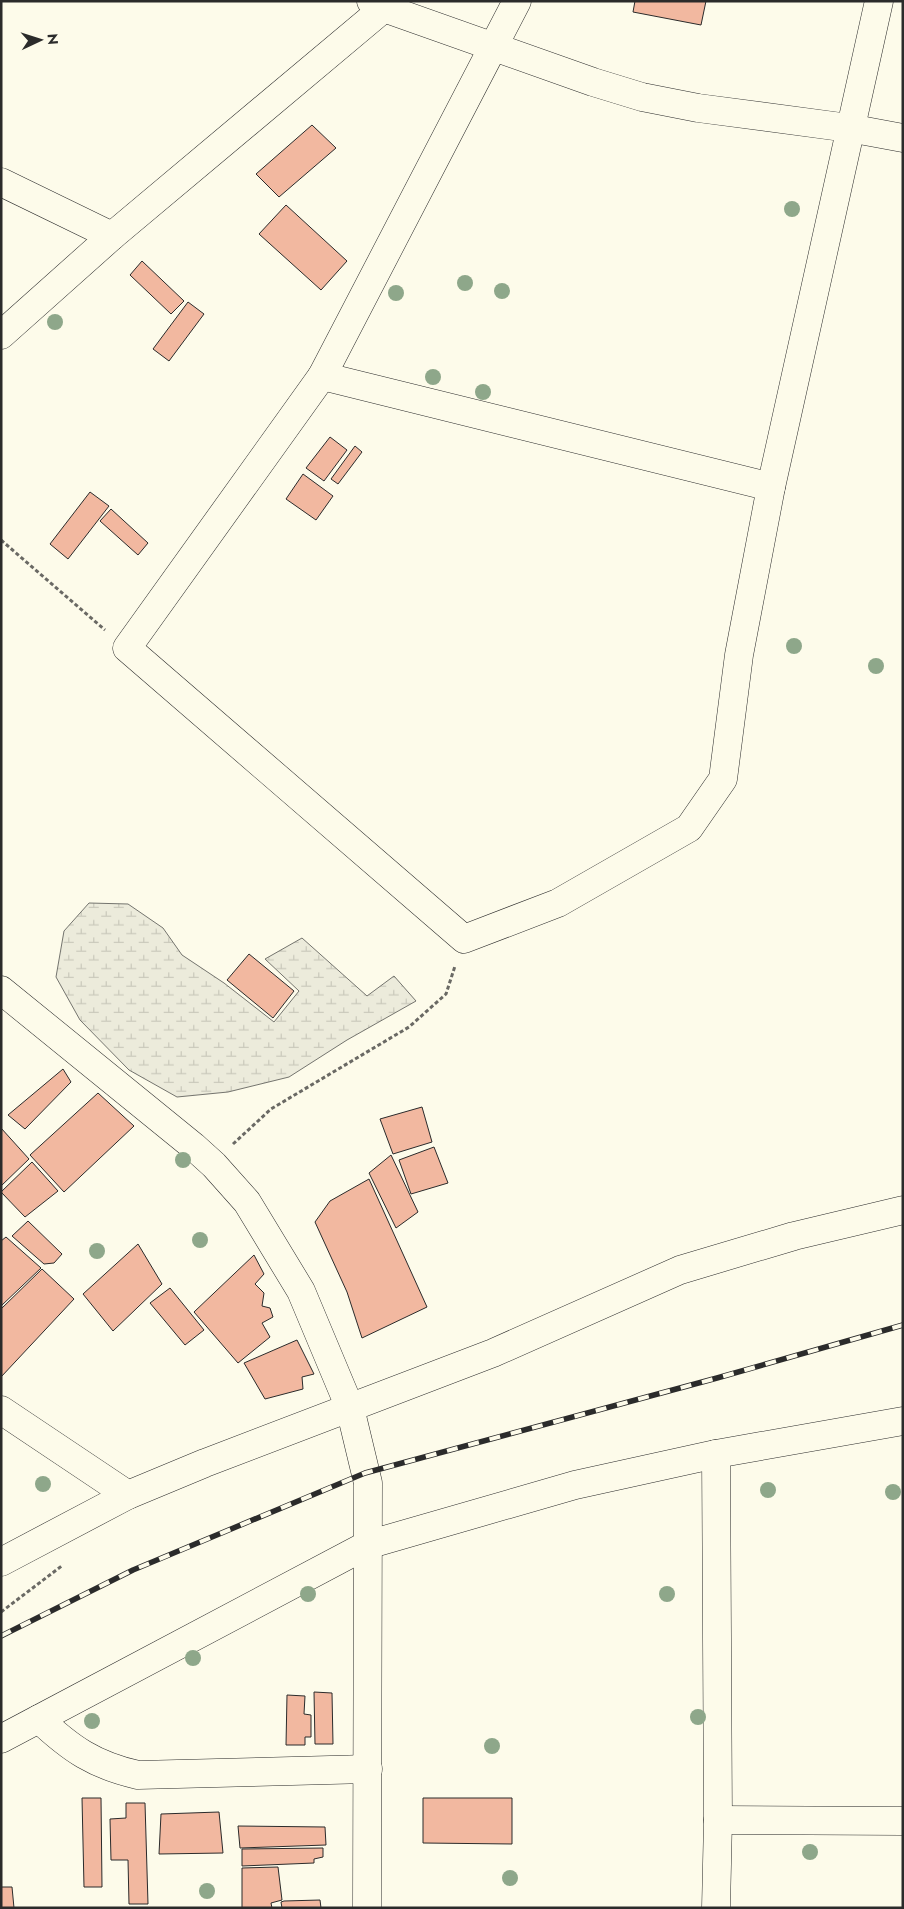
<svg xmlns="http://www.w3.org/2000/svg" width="904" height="1909" font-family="Jost,sans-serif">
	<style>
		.wetland { fill: url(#wetland-marsh); stroke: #74746e }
		.building { fill: #f2b8a0; stroke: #2b2b2b }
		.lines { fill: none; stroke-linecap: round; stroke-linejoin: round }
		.minor-casing { stroke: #2b2b2b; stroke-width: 29 }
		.path { stroke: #6a6964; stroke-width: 3; stroke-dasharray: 4 2.5; stroke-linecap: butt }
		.minor { stroke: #fdfbea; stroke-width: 28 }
		.rail-casing { stroke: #2b2b2b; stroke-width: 5.5 }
		.rail { stroke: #fdfbea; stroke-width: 4; stroke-dasharray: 11; stroke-linecap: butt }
		.tree { fill: #8ea78a }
	</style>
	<defs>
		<pattern id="wetland-marsh" width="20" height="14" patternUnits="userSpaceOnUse" patternTransform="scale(1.25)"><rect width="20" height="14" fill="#ecebdb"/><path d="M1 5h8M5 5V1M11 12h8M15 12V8" fill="none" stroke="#cbcabc"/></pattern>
	</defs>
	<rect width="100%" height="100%" fill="#fdfbea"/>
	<polygon class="wetland" points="89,903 128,904 163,928 182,955 224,983 274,1022 299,991 265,959 302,938 367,996 394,976 416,1001 347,1040 289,1077 228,1092 177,1097 129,1070 80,1020 56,977 64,931"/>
	<g class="building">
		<polygon points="635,1 706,1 701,25 633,12"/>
		<polygon points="312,125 336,148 279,197 256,174"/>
		<polygon points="286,205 347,261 321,290 259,234"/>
		<polygon points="142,261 184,301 171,314 130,275"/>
		<polygon points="188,302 204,314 169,361 153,349"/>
		<polygon points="330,437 347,450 324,481 306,468"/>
		<polygon points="355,446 362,452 338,484 331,479"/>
		<polygon points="303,474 333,496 316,520 286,499"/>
		<polygon points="90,492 109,506 68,559 50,544"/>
		<polygon points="111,509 148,543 138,555 100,521"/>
		<polygon points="249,954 294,991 273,1018 227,980"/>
		<polygon points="63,1069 71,1082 25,1129 8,1115"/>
		<polygon points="98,1093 134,1126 64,1192 30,1155"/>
		<polygon points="422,1107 432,1142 393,1154 380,1119"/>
		<polygon points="1,1128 29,1159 1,1186"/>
		<polygon points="434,1147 448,1183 411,1194 399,1160"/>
		<polygon points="391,1155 418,1212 396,1228 369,1173"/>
		<polygon points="32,1162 58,1191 25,1217 1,1192"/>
		<polygon points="369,1179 427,1307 362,1338 347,1292 315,1222 330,1201"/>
		<polygon points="28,1221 62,1254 54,1263 44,1264 12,1236"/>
		<polygon points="6,1237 41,1268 1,1306 1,1241"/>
		<polygon points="138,1244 162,1284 113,1331 83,1294"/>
		<polygon points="254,1255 264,1274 255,1284 264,1293 262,1306 270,1308 273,1317 262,1323 270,1337 238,1363 194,1312"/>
		<polygon points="42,1269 74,1299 1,1377 1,1309"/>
		<polygon points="170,1288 204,1330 185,1345 150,1303"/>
		<polygon points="297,1340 314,1374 302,1377 303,1389 265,1399 244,1363"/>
		<polygon points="314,1692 332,1693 333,1744 315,1744"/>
		<polygon points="287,1695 305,1696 304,1714 311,1715 311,1737 305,1737 305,1745 286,1745"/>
		<polygon points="82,1798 101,1798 102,1887 84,1887"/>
		<polygon points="423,1798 512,1798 512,1844 423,1843"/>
		<polygon points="126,1803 145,1803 148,1904 129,1904 128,1860 111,1860 110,1819 126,1818"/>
		<polygon points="219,1812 223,1853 159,1854 161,1814"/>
		<polygon points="238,1826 325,1827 326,1845 240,1848"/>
		<polygon points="323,1848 323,1857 314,1859 314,1863 242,1866 242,1849"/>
		<polygon points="278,1867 282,1900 271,1903 272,1908 242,1908 242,1868"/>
		<polygon points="1,1887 12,1887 14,1908 1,1908"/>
		<polygon points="320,1900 321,1908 282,1908 281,1902 284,1901"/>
	</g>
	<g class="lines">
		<defs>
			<g id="minor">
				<polyline points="371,1 384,8 593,82 642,97 698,108 849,128 903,138"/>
				<polyline points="517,1 322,376 127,648 464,939 558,903 689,828 723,779 739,655 771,487 879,1"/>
				<polyline points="1,182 112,236"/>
				<polyline points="1,335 112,236 384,8"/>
				<polyline points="322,376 771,487"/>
				<polyline points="1,990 193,1146 214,1165 247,1202 301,1291 350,1408 368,1483 367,1908"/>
				<polyline points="1,1410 128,1495"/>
				<polyline points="716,1454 718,1820 716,1908"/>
				<polyline points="1,1562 128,1495 205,1463 493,1353 680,1270 794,1236 903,1210"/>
				<path d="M39 1719C71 1749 94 1765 138 1775L368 1769"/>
				<polyline points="1,1739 367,1545 575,1485 716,1454 903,1421"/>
				<polyline points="718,1820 903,1821"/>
			</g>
		</defs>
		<use href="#minor" class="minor-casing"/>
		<g class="path">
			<polyline points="1,540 105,630"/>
			<polyline points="233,1144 271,1109 409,1027 446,994 455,966"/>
			<polyline points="1,1612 63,1565"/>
		</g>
		<use href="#minor" class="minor"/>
		<defs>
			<polyline id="rail" points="1,1636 133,1570 365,1473 717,1378 903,1325"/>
		</defs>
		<use href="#rail" class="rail-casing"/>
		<use href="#rail" class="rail"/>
	</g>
	<g class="tree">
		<circle cx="792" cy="209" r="8"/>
		<circle cx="465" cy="283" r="8"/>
		<circle cx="502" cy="291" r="8"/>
		<circle cx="396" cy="293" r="8"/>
		<circle cx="55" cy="322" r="8"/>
		<circle cx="433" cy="377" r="8"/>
		<circle cx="483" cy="392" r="8"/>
		<circle cx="794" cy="646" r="8"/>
		<circle cx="876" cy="666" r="8"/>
		<circle cx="183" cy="1160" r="8"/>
		<circle cx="200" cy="1240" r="8"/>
		<circle cx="97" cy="1251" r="8"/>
		<circle cx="43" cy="1484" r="8"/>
		<circle cx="768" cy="1490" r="8"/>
		<circle cx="893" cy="1492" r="8"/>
		<circle cx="308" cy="1594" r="8"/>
		<circle cx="667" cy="1594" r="8"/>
		<circle cx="193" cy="1658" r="8"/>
		<circle cx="698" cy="1717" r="8"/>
		<circle cx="92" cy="1721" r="8"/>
		<circle cx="492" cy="1746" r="8"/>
		<circle cx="810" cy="1852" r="8"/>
		<circle cx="510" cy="1878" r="8"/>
		<circle cx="207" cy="1891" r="8"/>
	</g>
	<rect width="904" height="1909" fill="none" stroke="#2b2b2b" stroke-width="5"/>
	<g transform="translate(40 40) rotate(86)" stroke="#fdfbea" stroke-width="4" paint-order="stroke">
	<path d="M0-4L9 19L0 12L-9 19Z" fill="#2b2b2b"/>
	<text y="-8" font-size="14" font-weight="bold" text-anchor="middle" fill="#2b2b2b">N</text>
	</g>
</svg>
